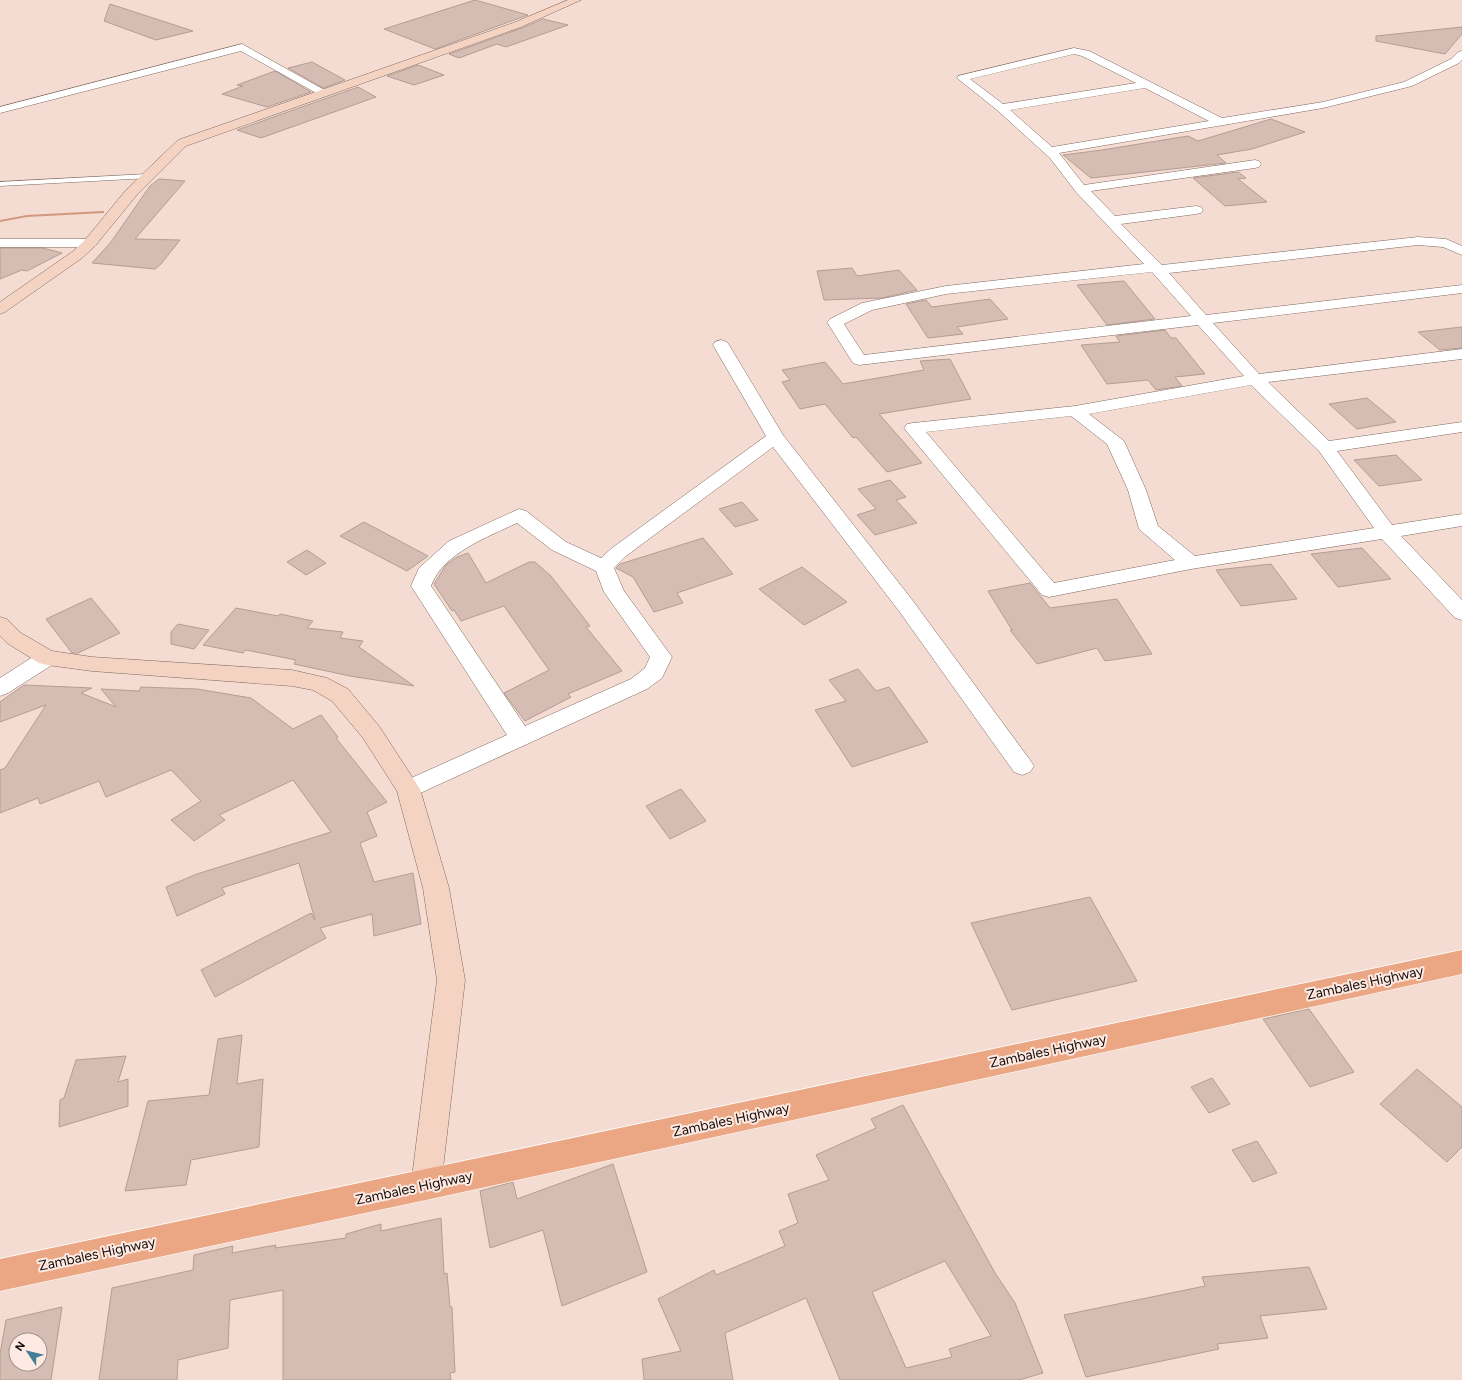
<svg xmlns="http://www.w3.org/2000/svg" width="1462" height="1380" font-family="Figtree,sans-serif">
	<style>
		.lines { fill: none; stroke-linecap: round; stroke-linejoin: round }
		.stream { fill: #d09980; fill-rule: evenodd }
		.building { fill: #d5bdb3; stroke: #b49d93; fill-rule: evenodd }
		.lane-casing { stroke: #7e6960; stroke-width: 1 }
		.street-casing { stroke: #7e6960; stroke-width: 1 }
		.secondary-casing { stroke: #7e6960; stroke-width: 1 }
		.primary-casing { stroke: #fff; stroke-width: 1 }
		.lane { fill: #fff; fill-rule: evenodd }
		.street { fill: #fff; fill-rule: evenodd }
		.secondary { fill: #f5d3c2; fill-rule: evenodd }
		.primary { fill: #eba784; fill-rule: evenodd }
		.labels { text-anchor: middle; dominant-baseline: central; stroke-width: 4; stroke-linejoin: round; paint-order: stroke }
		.near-street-label { font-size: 14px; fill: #150d0a; stroke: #feeae2 }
	</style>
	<rect width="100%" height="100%" fill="#f5dcd2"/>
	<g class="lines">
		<polygon class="stream" points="102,211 104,211 104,213 27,217 0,222 0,220 27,215"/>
	</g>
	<g class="building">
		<polygon points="475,0 528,15 435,49 384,29"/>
		<polygon points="110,4 193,31 156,40 104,21"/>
		<polygon points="543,19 568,25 506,47 497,44 459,58 449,54 522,28"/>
		<polygon points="1462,27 1462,34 1445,54 1376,41 1376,36"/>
		<polygon points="312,62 345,80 323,88 288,68"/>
		<polygon points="418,65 444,75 414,85 387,76"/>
		<polygon points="275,71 311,92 267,107 222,94 243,86 237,85"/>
		<polygon points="358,87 376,97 261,138 237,130"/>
		<polygon points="1271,119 1305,132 1252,149 1217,155 1226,163 1091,178 1063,155 1102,150 1188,136 1198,141"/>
		<polygon points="1238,172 1246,178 1238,179 1267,202 1225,206 1193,178"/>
		<polygon points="159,179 185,181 135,239 180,240 161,264 155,269 92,263 111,242 150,186"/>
		<polygon points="0,248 43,248 62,253 27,271 22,270 0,279"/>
		<polygon points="852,268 857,276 899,270 917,290 882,298 824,300 817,271"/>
		<polygon points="1124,281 1155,319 1107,325 1077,285"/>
		<polygon points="990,299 1008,319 957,327 963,334 928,338 906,304 926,300 932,307"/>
		<polygon points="1462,327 1462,348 1440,350 1418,332"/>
		<polygon points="1165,330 1171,338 1176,338 1205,374 1175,377 1182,386 1156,390 1148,380 1107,384 1081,345 1120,342 1116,336"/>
		<polygon points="950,359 971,399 879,414 922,463 887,472 856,437 853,438 825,404 800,409 782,382 790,380 782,370 825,362 843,384 924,370 920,361"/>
		<polygon points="1367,398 1396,422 1357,429 1329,404"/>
		<polygon points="1396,455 1422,480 1379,486 1354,460"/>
		<polygon points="890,480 906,497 896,500 917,523 875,535 857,515 876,509 858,489"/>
		<polygon points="742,502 758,520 735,527 719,509"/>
		<polygon points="364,522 428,556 407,571 340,536"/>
		<polygon points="703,538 733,574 677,593 683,603 654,612 633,577 616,568 620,564"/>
		<polygon points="1362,548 1391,579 1338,587 1311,554"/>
		<polygon points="307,550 326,563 306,575 287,562"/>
		<polygon points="468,553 486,583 529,562 535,562 551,576 590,626 586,627 622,671 568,694 571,697 525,721 504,693 549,670 504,606 461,621 454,610 452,611 434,584 446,565 457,557"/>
		<polygon points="1271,564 1297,599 1241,606 1216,570"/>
		<polygon points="802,567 847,602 804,625 759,589"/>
		<polygon points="1030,583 1050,608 1117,599 1152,654 1105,661 1097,648 1037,664 1010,630 1012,630 988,591"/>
		<polygon points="91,598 120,633 78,653 72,653 46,619"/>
		<polygon points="236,608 278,616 280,614 313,621 307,628 343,632 340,638 363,641 359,647 414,686 350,676 294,664 296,660 246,650 243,653 203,645"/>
		<polygon points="178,624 209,630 194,649 171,644 171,632"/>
		<polygon points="858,669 876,691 889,687 928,742 852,767 815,710 846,701 829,680"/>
		<polygon points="24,685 92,688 81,693 116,707 101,689 139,691 141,687 197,689 251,698 293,729 321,715 338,737 336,738 387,802 367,812 377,836 360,843 374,882 413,873 421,924 374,936 372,914 320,928 326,938 215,997 201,970 311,913 315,920 299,863 222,888 225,894 177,916 166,887 197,874 331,832 293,780 219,815 225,820 194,841 171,820 201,801 171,770 106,797 99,781 40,804 38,798 0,813 0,770 5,768 46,705 0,722 0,702"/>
		<polygon points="681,789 706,821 670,839 646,806"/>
		<polygon points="1090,897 1137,981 1012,1010 971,923"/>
		<polygon points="1309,1009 1354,1072 1310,1087 1263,1019"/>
		<polygon points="242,1035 237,1084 263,1079 259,1147 191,1160 186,1185 125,1191 148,1101 209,1095 218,1039"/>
		<polygon points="126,1056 118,1082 128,1079 128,1106 59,1127 60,1100 64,1098 76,1060"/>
		<polygon points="1417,1069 1462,1107 1462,1147 1447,1162 1380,1104"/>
		<polygon points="1212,1078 1230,1104 1209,1113 1191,1087"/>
		<path d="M903 1105 995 1273 1015 1303 1043 1373 1019 1380H840L806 1298 725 1333 733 1380H644L642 1359 681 1351 658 1299 714 1270 716 1275 785 1246 779 1231 798 1223 788 1194 829 1180 816 1155 876 1128 871 1119ZM945 1261 991 1336 949 1349 952 1357 906 1368 872 1292Z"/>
		<polygon points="1257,1141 1277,1173 1253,1182 1232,1150"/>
		<polygon points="613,1164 647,1272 562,1306 543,1230 490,1248 480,1191 513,1182 517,1199"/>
		<polygon points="441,1218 444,1274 447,1273 450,1307 452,1307 455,1372 450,1373 451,1380 283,1380 283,1290 230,1300 228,1348 178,1360 177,1380 99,1380 112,1288 193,1270 194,1255 233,1246 232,1253 276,1245 275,1248 346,1238 346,1234 381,1224 381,1231"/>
		<polygon points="1309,1267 1327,1309 1260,1316 1268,1338 1217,1344 1219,1349 1086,1377 1064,1315 1205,1286 1202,1277"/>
		<path d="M62 1307 51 1380H0V1354L6 1320ZM16 1340H40V1364H16Z"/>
	</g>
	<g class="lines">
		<defs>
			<polygon id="lane" points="147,174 150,174 150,178 0,186 0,182"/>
			<g id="street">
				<polygon points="242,44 328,92 326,94 318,94 241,51 0,113 0,107"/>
				<path d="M1074 48 1089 51 1222 118 1323 102 1404 82 1451 59 1458 52 1462 51V60L1459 63 1412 86 1323 108 1059 153 1084 185 1255 160 1259 161 1261 164 1259 167 1255 168 1091 191 1115 216 1196 206 1201 207 1203 210 1201 213 1196 214 1121 224 1162 265 1418 237 1446 239 1462 246V255L1443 247 1418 245 1169 273 1206 315 1462 285V293L1213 323 1259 374 1462 349V359L1268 382 1329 441 1462 422V432L1337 451 1392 525 1462 514V526L1401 536 1462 600V620L1455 618 1382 539 1191 569 1049 597 1042 595 904 428 907 424 913 423 1075 406 1244 376 1198 325 859 365 853 363 851 360 827 322 830 319 862 303 946 286 1144 264 1076 192 1050 158 997 110 957 78 958 76ZM1074 54 1082 56 1136 83 1003 104 970 79ZM1145 88 1209 121 1052 147 1010 110ZM1152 272 1191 316 864 355 844 324 872 310 946 294ZM1251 385 1319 451 1374 528 1195 556 1158 526 1146 490 1124 441 1089 414ZM1071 416 1107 444 1128 490 1139 529 1175 560 1054 583 926 432Z"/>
				<polygon points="0,239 90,239 95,240 97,243 95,246 90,247 0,247"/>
				<path d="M721 340 727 342 729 345 783 435 913 601 1030 760 1034 766 1030 772 1022 775 1014 772 899 611 773 447 626 556 614 568 624 591 672 657 662 678 647 689 416 795 408 798 400 795 396 789 400 783 507 735 411 586 419 568 449 541 519 509 526 511 566 542 601 558 612 548 766 436 713 345 715 342ZM517 523 552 550 596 571 604 592 650 657 645 668 631 679 525 726 431 586C443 553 488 537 517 523Z"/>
				<polygon points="47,651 55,653 58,658 55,663 8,693 0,696 0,678 39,653"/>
			</g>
			<g id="secondary">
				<polygon points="568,0 581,0 521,27 186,146 136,196 95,246 82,258 5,312 0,314 0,302 72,252 85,240 126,190 178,140 513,23"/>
				<polygon points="0,617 7,619 21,633 52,651 92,657 292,670 327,678 348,689 379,726 420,789 449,888 465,980 441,1185 437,1196 426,1200 415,1196 411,1185 437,980 423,888 397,791 363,738 332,701 313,690 292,686 92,671 47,665 39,663 7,643 0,636"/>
			</g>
			<polygon id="primary" points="1462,950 1462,974 426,1200 0,1291 0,1259"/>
		</defs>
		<use href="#lane" class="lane-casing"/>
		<use href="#street" class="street-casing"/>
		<use href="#secondary" class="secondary-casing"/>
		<use href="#primary" class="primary-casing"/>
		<use href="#lane" class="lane"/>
		<use href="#street" class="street"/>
		<use href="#secondary" class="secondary"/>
		<use href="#primary" class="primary"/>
	</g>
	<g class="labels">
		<g class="near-street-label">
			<text transform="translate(1365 983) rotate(-12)">Zambales Highway</text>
			<text transform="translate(1048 1051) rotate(-12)">Zambales Highway</text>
			<text transform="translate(731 1120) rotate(-12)">Zambales Highway</text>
			<text transform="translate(414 1188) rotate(-12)">Zambales Highway</text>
			<text transform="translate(97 1254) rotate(-12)">Zambales Highway</text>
		</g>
	</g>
	<g transform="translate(28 1352) rotate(305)"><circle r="19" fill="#feeae2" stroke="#a1928c"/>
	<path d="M0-3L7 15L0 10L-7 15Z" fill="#437f96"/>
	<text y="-6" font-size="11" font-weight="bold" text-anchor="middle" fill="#150d0a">N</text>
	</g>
</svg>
